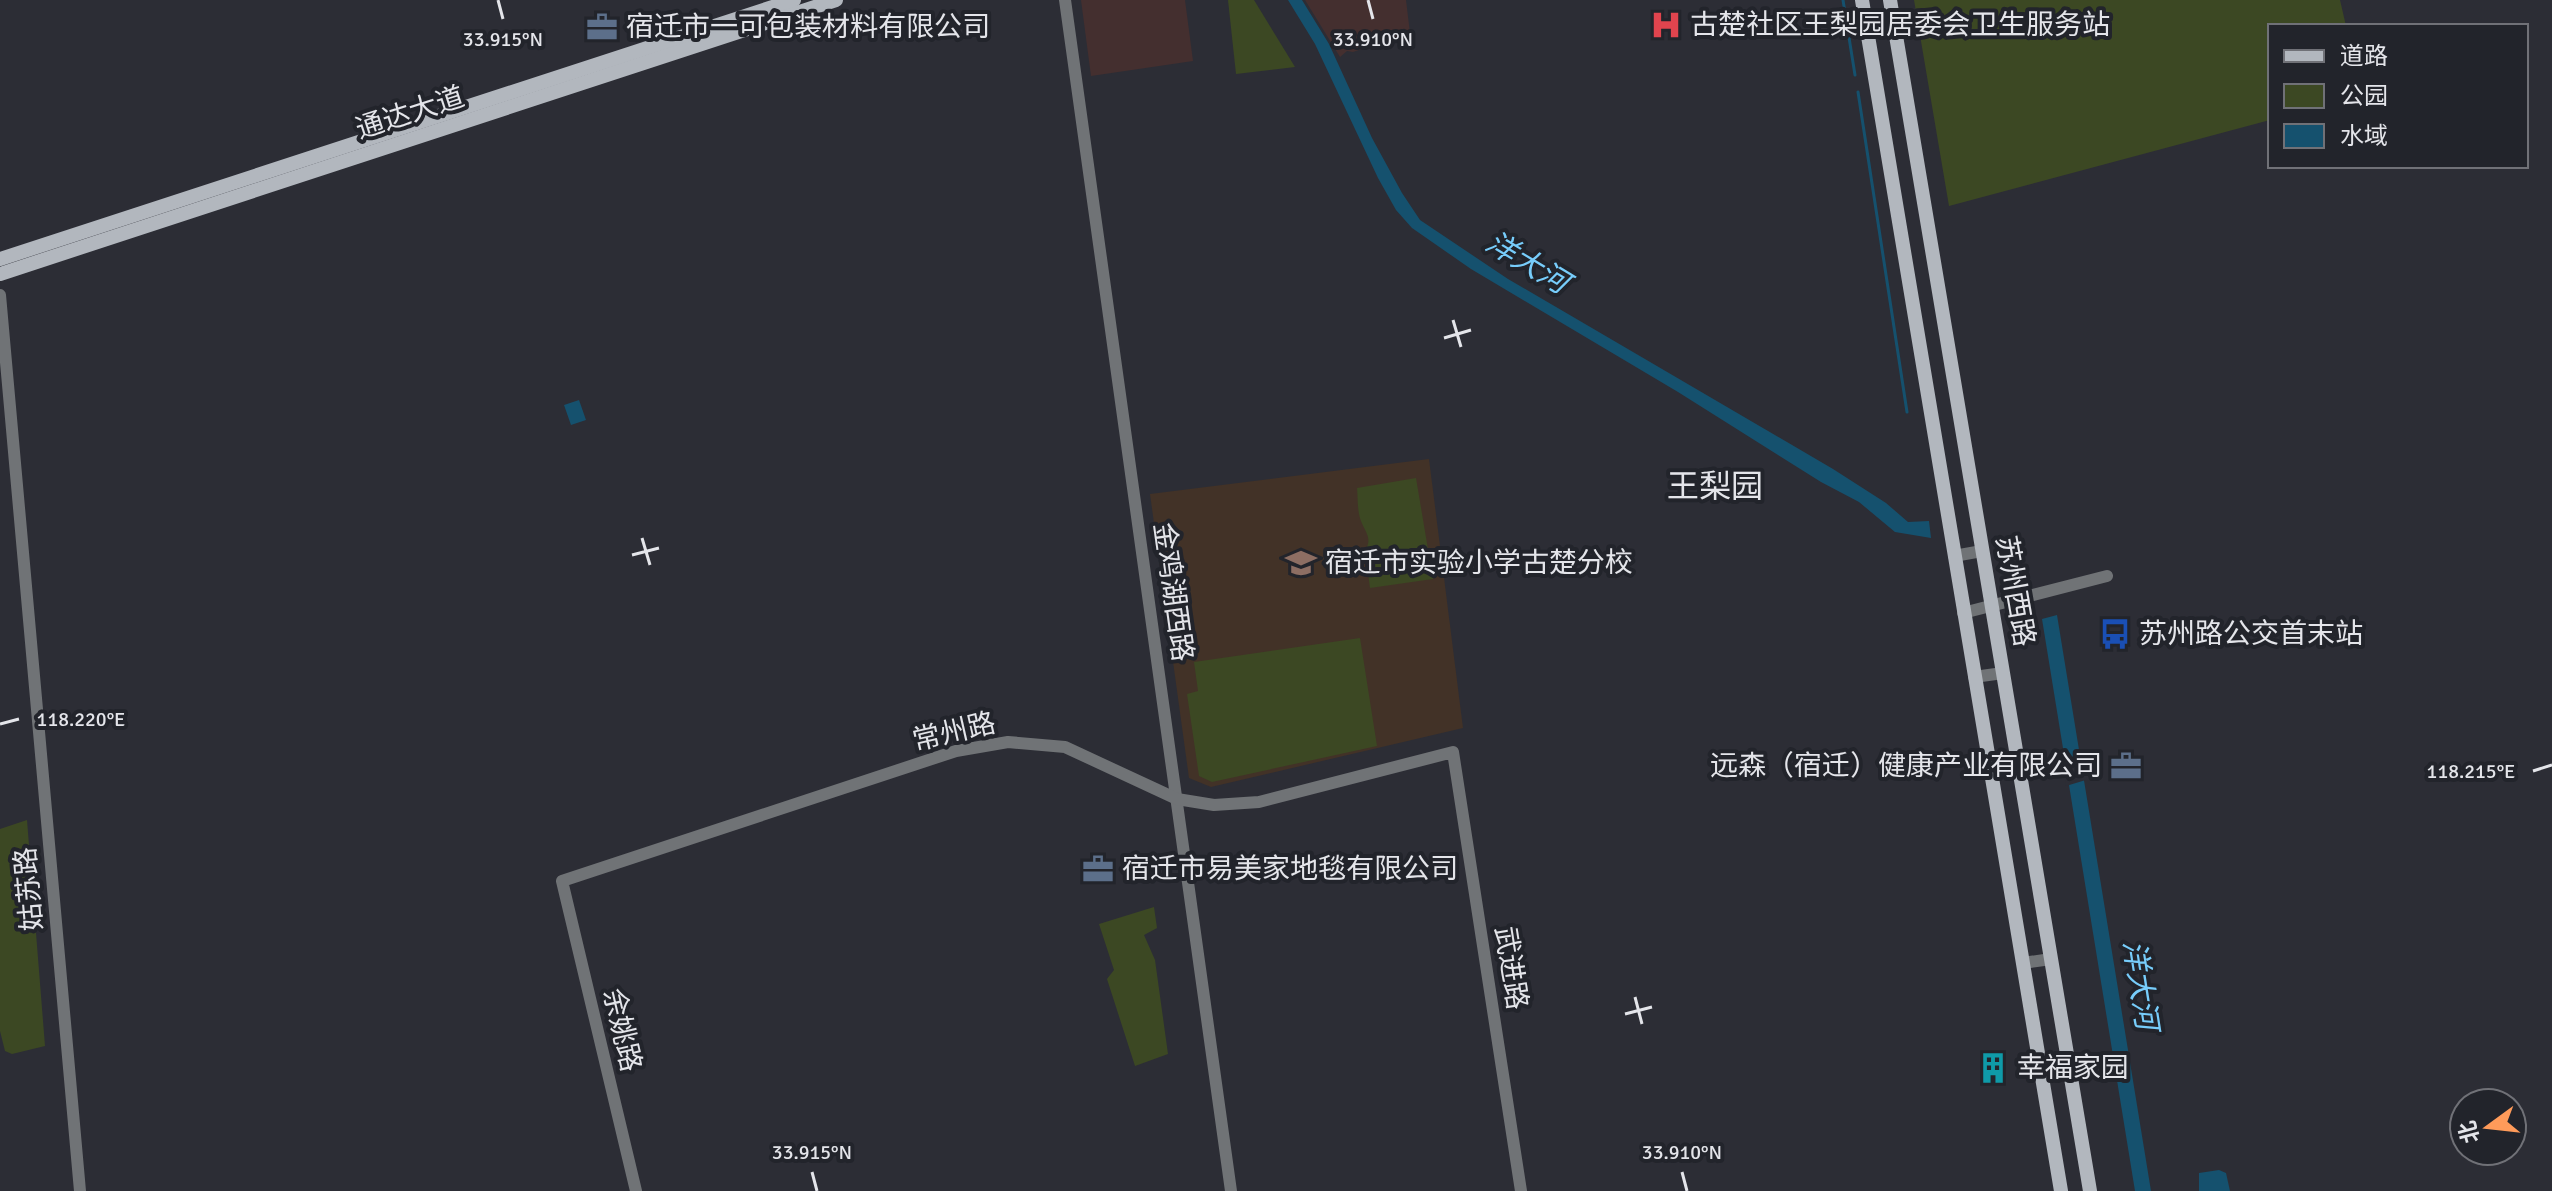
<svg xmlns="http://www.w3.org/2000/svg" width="2552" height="1191" font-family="Signika,'Noto Sans SC',sans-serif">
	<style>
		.commercial { fill: #442f2f }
		.education { fill: #423227 }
		.green { fill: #3c4823 }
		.water { fill: #15516e }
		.pier { fill: #2c2d35 }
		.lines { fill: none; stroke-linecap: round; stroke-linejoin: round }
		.stream { stroke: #15516e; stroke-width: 3 }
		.minor { stroke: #707376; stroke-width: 12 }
		.major { stroke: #b2b7be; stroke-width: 14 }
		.ticks { fill: none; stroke: #e4e5ea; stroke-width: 3 }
		.labels { text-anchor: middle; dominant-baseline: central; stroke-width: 8; stroke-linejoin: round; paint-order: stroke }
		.poi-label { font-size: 28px; fill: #e4e5ea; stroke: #22242b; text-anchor: start }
		.street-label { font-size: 28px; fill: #e4e5ea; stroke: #22242b }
		.water-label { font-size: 30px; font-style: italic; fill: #77cdfb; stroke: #22242b }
		.quarter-label { font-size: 32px; fill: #e4e5ea; stroke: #22242b }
		.ticks-label { font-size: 20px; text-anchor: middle; fill: #e4e5ea; stroke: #22242b; stroke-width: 8; stroke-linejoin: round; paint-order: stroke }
	</style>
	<rect width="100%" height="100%" fill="#2c2d35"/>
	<g class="commercial">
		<polygon points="1081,0 1185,0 1193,61 1091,76"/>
		<polygon points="1305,0 1406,0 1410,33 1353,52 1347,51 1340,57"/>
	</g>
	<polygon class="education" points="1429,459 1463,728 1211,787 1189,778 1150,494"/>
	<g class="green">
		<polygon points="1228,0 1254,0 1295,67 1236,74"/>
		<polygon points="1914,0 2340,0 2346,26 2270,26 2270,120 1949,206"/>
		<path d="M1416 478 1433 579 1370 588 1365 551C1373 538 1365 532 1361 521 1357 511 1358 498 1357 488Z"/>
		<polygon points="1360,638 1377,746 1212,782 1199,776 1187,694 1198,691 1194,662"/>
		<polygon points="27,820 45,1046 12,1054 5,1051 0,1031 0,829"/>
		<polygon points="1154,907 1157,928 1144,935 1155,960 1168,1054 1135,1066 1107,979 1114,970 1099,924"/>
	</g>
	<g class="water">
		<polygon points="1288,0 1302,0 1329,44 1372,138 1402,193 1420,220 1508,279 1833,469 1886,503 1908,522 1929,521 1931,538 1895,532 1859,502 1821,482 1678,392 1471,269 1412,228 1396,210 1378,178 1315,44"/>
		<polygon points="579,400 586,420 571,425 564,405"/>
		<polygon points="2057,615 2151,1191 2135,1191 2042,619"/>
		<polygon points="2219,1170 2226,1173 2230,1191 2199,1191 2199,1173"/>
	</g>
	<polygon class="pier" points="2084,755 2089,779 2066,786 2062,758"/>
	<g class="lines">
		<g class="stream">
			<polyline points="1843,0 1855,75"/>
			<polyline points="1858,92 1907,412"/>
		</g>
		<g class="minor">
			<polyline points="1065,0 1231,1191"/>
			<polyline points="0,295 80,1191"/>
			<polyline points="1954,556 1982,551"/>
			<polyline points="1963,613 2107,576"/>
			<polyline points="1974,677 2003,673"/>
			<polyline points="2023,963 2051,959"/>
			<polyline points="636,1191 562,881 956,751 1008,742 1065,747 1177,799 1214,805 1259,802 1453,752 1521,1191"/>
		</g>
		<g class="major">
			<polyline points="1862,0 2061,1191"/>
			<polyline points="1890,0 2090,1191"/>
			<polyline points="0,259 794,0"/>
			<polyline points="0,274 836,0"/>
		</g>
	</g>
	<path class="ticks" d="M498 0 503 19M1368 0 1373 19M1453 320 1461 347M1444 338 1471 330M642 538 650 565M632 555 659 548M0 724 19 719M2533 771 2552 765M1635 997 1642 1024M1625 1014 1652 1007M812 1172 817 1191M1682 1172 1687 1191"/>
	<defs>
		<symbol id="hospital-bare" viewBox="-9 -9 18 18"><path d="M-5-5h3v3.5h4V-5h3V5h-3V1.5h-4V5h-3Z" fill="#e0444e" stroke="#22242b" stroke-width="2.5" paint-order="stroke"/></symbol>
		<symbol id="office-bare" viewBox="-9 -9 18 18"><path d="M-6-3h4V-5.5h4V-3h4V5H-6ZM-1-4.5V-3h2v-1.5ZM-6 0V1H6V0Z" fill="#5c6f8a" stroke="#22242b" stroke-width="2.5" paint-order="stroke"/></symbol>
		<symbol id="school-bare" viewBox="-9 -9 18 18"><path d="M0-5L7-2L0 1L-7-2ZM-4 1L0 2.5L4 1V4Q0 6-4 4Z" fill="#8d6e63" stroke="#22242b" stroke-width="2.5" paint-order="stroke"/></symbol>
		<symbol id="bus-bare" viewBox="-9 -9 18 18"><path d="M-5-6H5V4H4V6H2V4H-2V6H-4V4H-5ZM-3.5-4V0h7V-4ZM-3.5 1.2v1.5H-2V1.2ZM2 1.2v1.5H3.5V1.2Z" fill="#1a4fb4" stroke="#22242b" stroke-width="2.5" paint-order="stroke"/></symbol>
		<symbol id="building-bare" viewBox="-9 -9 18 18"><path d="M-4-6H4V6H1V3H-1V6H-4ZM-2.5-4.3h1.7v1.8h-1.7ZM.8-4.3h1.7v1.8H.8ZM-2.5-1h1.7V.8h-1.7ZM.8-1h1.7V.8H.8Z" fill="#0f9aa8" stroke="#22242b" stroke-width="2.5" paint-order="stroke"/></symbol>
	</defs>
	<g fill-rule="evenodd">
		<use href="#hospital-bare" x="1644" y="3" width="44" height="44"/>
		<use href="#office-bare" x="580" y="5" width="44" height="44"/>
		<use href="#school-bare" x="1279" y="541" width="44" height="44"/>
		<use href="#bus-bare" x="2093" y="612" width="44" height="44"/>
		<use href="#office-bare" x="2104" y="744" width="44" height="44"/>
		<use href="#office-bare" x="1076" y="847" width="44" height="44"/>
		<use href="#building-bare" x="1971" y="1046" width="44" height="44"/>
	</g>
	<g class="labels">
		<g class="poi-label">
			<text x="1690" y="25">古楚社区王梨园居委会卫生服务站</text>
			<text x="626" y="27">宿迁市一可包装材料有限公司</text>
			<text x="1325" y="563">宿迁市实验小学古楚分校</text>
			<text x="2139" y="634">苏州路公交首末站</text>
			<text x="2102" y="766" text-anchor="end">远森（宿迁）健康产业有限公司</text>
			<text x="1122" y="869">宿迁市易美家地毯有限公司</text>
			<text x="2017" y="1068">幸福家园</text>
		</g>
		<g class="street-label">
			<text transform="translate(410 113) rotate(-18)">通达大道</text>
			<text transform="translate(2015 591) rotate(80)">苏州西路</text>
			<text transform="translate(1173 592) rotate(82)">金鸡湖西路</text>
			<text transform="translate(954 732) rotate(-13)">常州路</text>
			<text transform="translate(29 889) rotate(-95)">姑苏路</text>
			<text transform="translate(1511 968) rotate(81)">武进路</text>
			<text transform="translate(622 1030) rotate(77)">余姚路</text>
		</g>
		<g class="water-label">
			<text transform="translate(1527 263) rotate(31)">洋大河</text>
			<text transform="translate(2140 985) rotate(81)">洋大河</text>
		</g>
		<g class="quarter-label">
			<text x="1715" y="486">王梨园</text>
		</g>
	</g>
	<g class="ticks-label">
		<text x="503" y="46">33.915°N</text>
		<text x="1373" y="46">33.910°N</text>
		<text x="81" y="726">118.220°E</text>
		<text x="2471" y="778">118.215°E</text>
		<text x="812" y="1159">33.915°N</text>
		<text x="1682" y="1159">33.910°N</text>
	</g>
	<rect x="2268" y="24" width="260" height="144" fill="#22242b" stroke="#707177" stroke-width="2"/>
	<rect x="2284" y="50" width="40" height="12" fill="#b2b7be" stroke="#707177" stroke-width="2"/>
	<text x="2340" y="64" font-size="24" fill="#e4e5ea">道路</text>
	<rect x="2284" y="84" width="40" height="24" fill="#3c4823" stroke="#707177" stroke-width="2"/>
	<text x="2340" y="104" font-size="24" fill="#e4e5ea">公园</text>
	<rect x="2284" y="124" width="40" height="24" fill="#15516e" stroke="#707177" stroke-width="2"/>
	<text x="2340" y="144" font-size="24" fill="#e4e5ea">水域</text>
	<g transform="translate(2488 1127) rotate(255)"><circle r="38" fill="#22242b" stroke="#707177" stroke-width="2"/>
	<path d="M0-6L14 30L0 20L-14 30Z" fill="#ff9b5a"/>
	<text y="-12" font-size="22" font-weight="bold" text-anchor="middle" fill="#e4e5ea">北</text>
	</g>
</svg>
